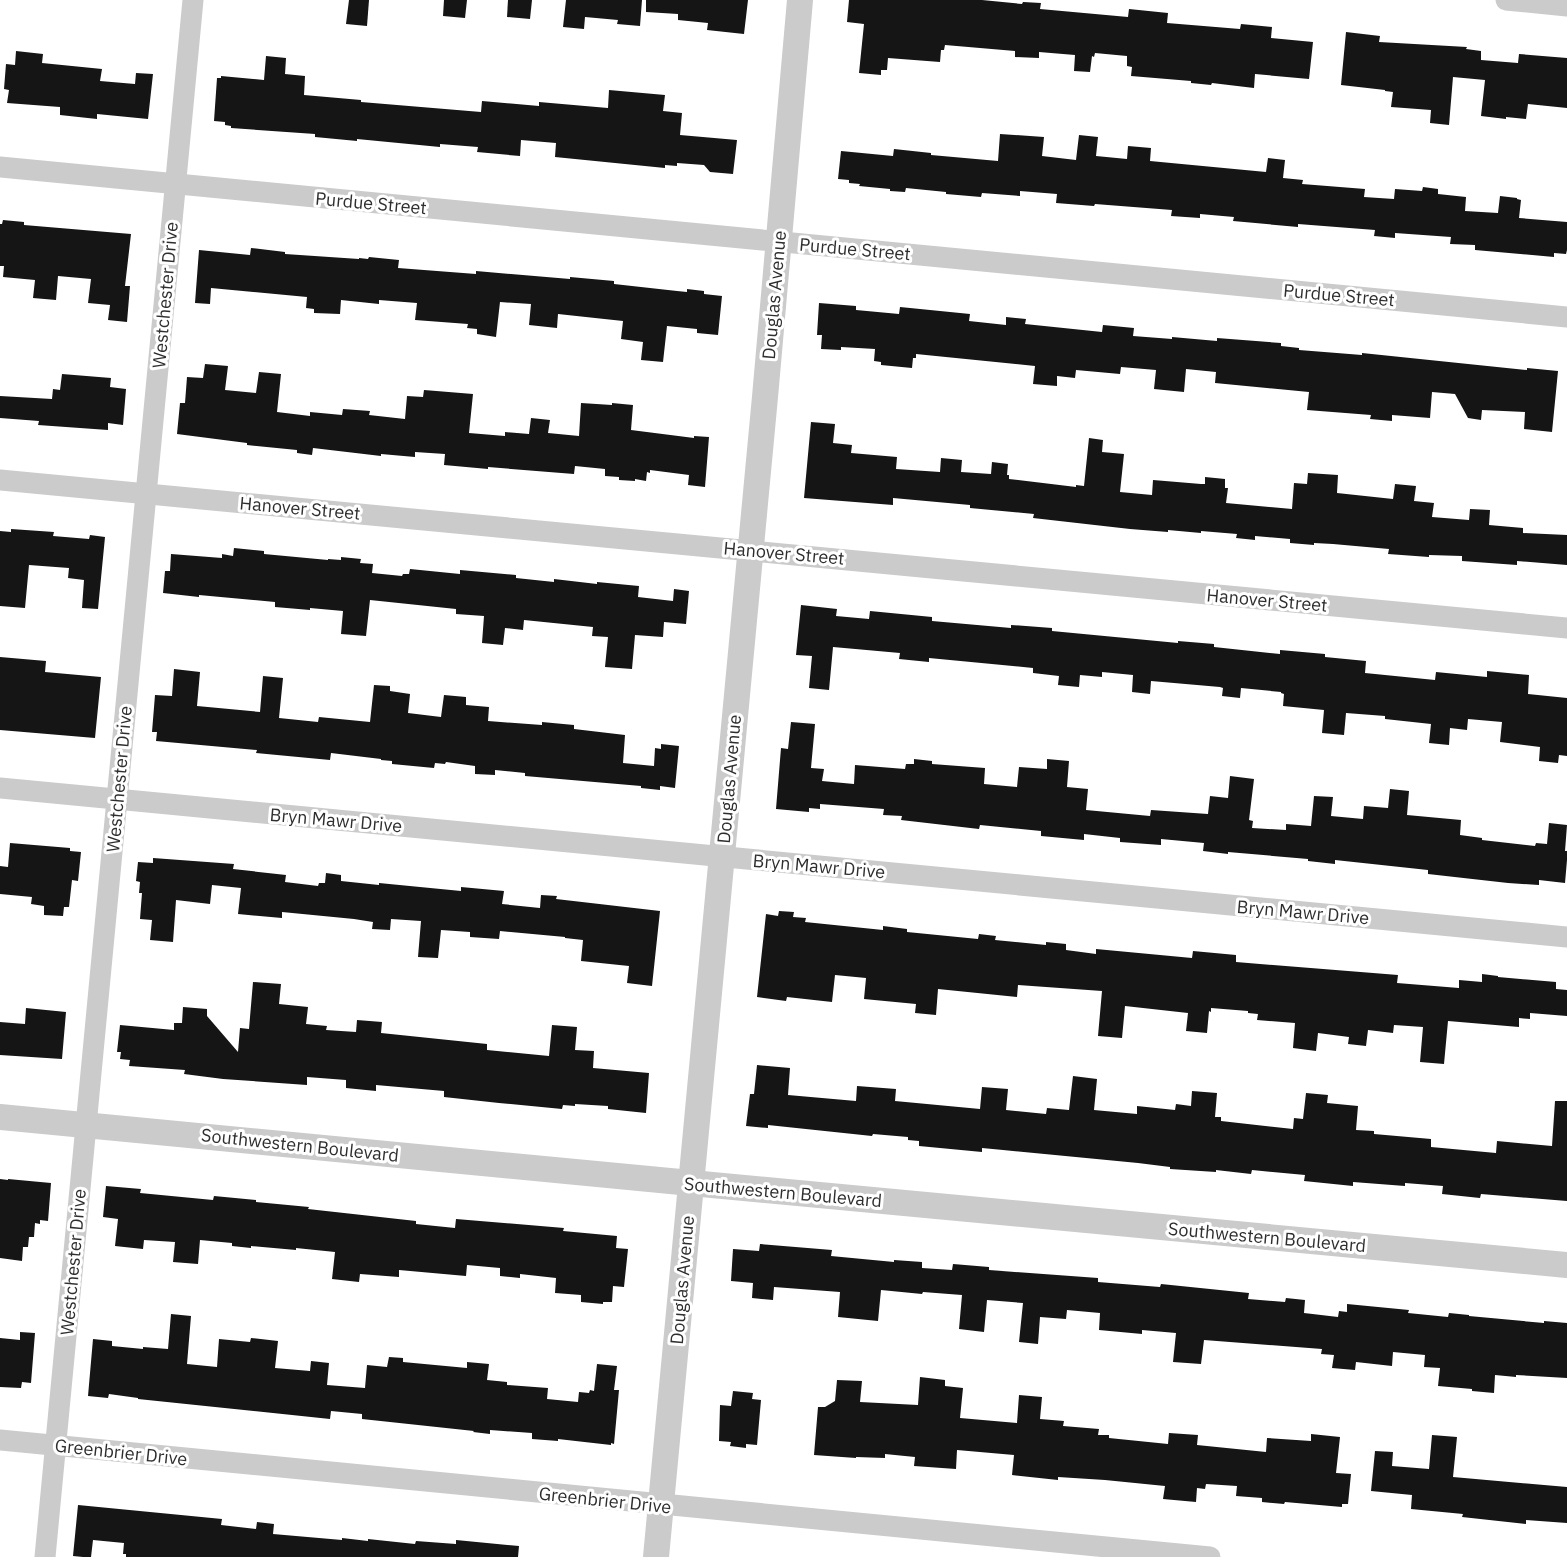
<svg xmlns="http://www.w3.org/2000/svg" width="1567" height="1557" font-family="'IBM Plex Sans',sans-serif">
	<style>
		.building { fill: #151515 }
		.lines { fill: none; stroke-linecap: round; stroke-linejoin: round }
		.minor { stroke: #cbcbcb; stroke-width: 21 }
		.tertiary { stroke: #cbcbcb; stroke-width: 26 }
		.labels { text-anchor: middle; dominant-baseline: central; stroke-width: 6; stroke-linejoin: round; paint-order: stroke }
		.street-label { font-size: 18px; fill: #2e2e2e; stroke: #fff }
	</style>
	<rect width="100%" height="100%" fill="#fff"/>
	<g class="building">
		<polygon points="349,0 369,0 367,26 346,24"/>
		<polygon points="444,0 467,0 465,18 443,16"/>
		<polygon points="508,0 532,0 530,19 507,17"/>
		<polygon points="566,0 642,0 640,26 617,24 618,20 585,17 584,29 563,27"/>
		<polygon points="646,0 748,0 744,34 707,30 708,23 678,20 678,14 646,12"/>
		<polygon points="849,0 982,0 1022,4 1023,2 1041,3 1040,9 1128,17 1129,9 1168,13 1167,23 1240,29 1241,24 1272,27 1271,38 1313,42 1309,79 1255,74 1254,88 1212,83 1211,85 1191,83 1191,81 1131,76 1132,67 1127,66 1127,56 1095,53 1094,57 1092,56 1090,72 1074,71 1075,55 1039,52 1039,58 1015,57 1015,51 945,45 944,50 941,50 940,62 888,58 887,70 881,70 881,75 859,73 864,24 847,22"/>
		<polygon points="1346,32 1380,36 1379,42 1467,47 1466,49 1481,51 1481,60 1518,63 1519,54 1567,58 1567,108 1528,104 1526,119 1506,117 1506,119 1481,116 1485,80 1453,77 1449,125 1430,123 1431,110 1391,107 1393,92 1385,91 1385,90 1341,85"/>
		<polygon points="16,51 43,54 42,63 102,69 100,81 135,84 136,73 153,74 148,119 97,114 97,119 60,115 60,107 7,103 9,90 4,89 6,64 15,65"/>
		<polygon points="266,56 286,58 285,74 305,76 304,95 361,100 361,102 481,112 482,101 539,106 539,102 608,108 609,90 665,95 663,111 682,113 680,135 737,140 733,174 710,172 704,165 677,163 677,166 665,165 665,168 555,157 556,143 521,140 520,156 477,152 478,147 440,144 440,147 357,139 357,141 315,137 315,134 231,128 231,126 225,125 225,122 214,121 217,78 221,78 221,76 264,80"/>
		<polygon points="1000,134 1044,137 1042,156 1076,160 1079,135 1098,137 1096,156 1127,159 1128,146 1151,148 1150,161 1266,172 1268,158 1285,160 1283,178 1303,180 1302,184 1365,189 1364,197 1394,199 1395,189 1422,191 1423,187 1438,189 1438,194 1466,197 1465,211 1498,213 1500,196 1517,198 1517,199 1521,200 1519,218 1567,222 1567,250 1566,254 1554,253 1554,257 1475,250 1475,245 1450,244 1451,237 1395,233 1395,238 1374,236 1375,230 1298,224 1298,227 1233,221 1234,217 1200,214 1200,218 1171,216 1172,210 1095,204 1094,206 1056,203 1057,194 1020,191 1020,196 982,193 981,197 946,194 946,192 906,188 905,192 890,191 890,189 859,186 860,184 849,183 849,180 838,179 841,151 893,156 894,149 931,153 931,155 998,161"/>
		<polygon points="3,220 24,222 24,225 131,234 125,286 130,286 127,322 108,320 110,305 88,303 91,279 58,276 56,300 33,298 35,280 3,277 4,266 0,266 0,224 2,224"/>
		<polygon points="251,248 285,252 285,254 359,259 359,258 368,259 369,257 399,260 398,268 476,274 476,271 570,279 570,277 614,281 614,284 677,291 687,292 687,289 704,291 704,294 722,296 718,335 697,333 697,329 667,326 663,362 641,360 643,342 621,339 623,321 558,314 557,328 529,325 531,304 500,302 496,337 477,334 477,329 467,328 468,324 415,320 417,303 379,300 379,304 341,300 340,314 314,313 314,309 306,308 307,297 211,288 210,304 195,303 199,250 250,255"/>
		<polygon points="819,303 856,306 856,310 899,314 900,307 970,314 969,321 1006,325 1006,317 1026,319 1025,324 1102,332 1103,325 1134,328 1133,336 1172,339 1172,337 1217,341 1217,338 1281,343 1281,346 1299,348 1299,350 1362,355 1362,353 1527,370 1527,368 1558,371 1552,432 1524,429 1525,412 1482,410 1481,420 1468,418 1455,394 1432,392 1430,418 1392,415 1392,421 1370,419 1371,415 1307,410 1309,392 1215,383 1216,372 1186,369 1184,392 1154,389 1156,370 1121,367 1120,374 1076,370 1075,378 1057,376 1057,386 1033,384 1035,366 916,354 916,358 913,358 912,368 881,365 881,362 874,361 875,349 841,347 841,350 821,349 822,335 817,335"/>
		<polygon points="205,364 228,366 225,390 256,393 259,372 281,374 277,412 310,416 310,412 342,415 343,409 370,411 369,415 405,419 407,396 423,397 424,390 473,394 469,433 505,436 505,432 529,434 531,418 550,420 548,433 579,436 581,403 612,405 612,403 633,405 631,430 694,438 694,436 709,437 705,487 688,485 689,475 650,470 650,473 647,472 646,481 635,479 635,481 619,480 619,477 605,476 605,469 575,466 574,474 488,467 488,469 444,465 445,454 415,452 415,457 381,454 381,456 313,448 312,455 297,453 297,450 247,445 247,443 177,434 180,403 185,403 187,377 203,378"/>
		<polygon points="62,374 111,378 110,387 126,389 123,425 108,423 108,430 38,425 39,421 0,418 0,396 52,399 53,389 60,390"/>
		<polygon points="811,422 835,424 833,443 852,445 851,453 897,457 896,469 940,472 941,458 962,460 961,472 991,474 992,462 1008,464 1007,475 1009,475 1009,479 1076,487 1076,485 1084,486 1089,438 1103,440 1102,452 1124,454 1120,492 1152,495 1153,480 1201,484 1205,484 1205,477 1225,479 1225,488 1228,488 1226,503 1292,509 1294,483 1307,484 1308,473 1338,475 1337,493 1393,499 1395,484 1416,486 1414,501 1434,503 1432,517 1469,520 1470,509 1490,510 1489,525 1523,528 1523,533 1567,535 1567,565 1517,561 1517,565 1462,561 1462,556 1429,555 1429,557 1388,554 1389,549 1333,544 1314,543 1314,545 1290,543 1290,539 1255,536 1255,540 1236,538 1237,534 1201,531 1201,533 1168,530 1168,532 1130,529 1033,518 1034,514 970,508 970,505 893,498 893,505 804,498"/>
		<polygon points="11,529 54,532 53,536 89,539 90,535 105,537 98,609 82,608 84,580 68,578 69,568 29,565 25,608 0,606 0,531 11,532"/>
		<polygon points="234,548 264,551 264,554 328,560 328,559 341,560 341,557 361,559 360,563 373,564 372,573 402,576 403,574 409,574 410,569 460,574 460,570 516,575 516,578 554,582 554,579 597,584 597,582 639,586 638,597 673,601 674,589 689,591 686,624 664,622 663,637 635,635 632,669 605,667 608,637 592,636 593,627 524,620 523,630 505,628 503,645 482,643 484,616 456,614 456,609 370,600 366,636 341,634 343,611 310,608 310,610 275,607 275,602 199,595 199,597 163,593 165,571 170,571 171,554 222,558 222,554 233,556"/>
		<polygon points="801,605 837,609 836,616 869,619 870,611 932,617 932,621 1011,628 1011,625 1052,628 1052,631 1178,643 1178,641 1214,644 1214,647 1280,654 1280,650 1325,654 1325,657 1366,661 1365,673 1435,680 1436,672 1487,677 1487,671 1529,675 1528,694 1567,698 1567,756 1559,755 1558,763 1539,761 1540,747 1500,742 1502,722 1468,719 1467,730 1450,728 1449,745 1429,743 1431,724 1385,719 1385,716 1346,713 1344,735 1322,733 1324,710 1283,706 1284,694 1281,693 1281,692 1241,688 1240,698 1222,696 1223,688 1220,687 1151,681 1150,694 1132,692 1133,675 1102,672 1102,677 1080,675 1079,687 1058,685 1059,676 1033,673 1033,668 929,658 929,662 899,659 900,653 833,647 829,690 809,688 812,656 796,655"/>
		<polygon points="0,657 46,661 45,672 101,677 95,738 0,730"/>
		<polygon points="174,669 200,672 197,706 260,712 263,676 283,678 279,718 318,722 319,717 370,722 374,685 390,686 390,691 410,694 408,713 441,717 444,695 466,697 466,705 489,707 488,721 542,725 542,722 574,725 574,729 625,735 623,763 654,766 655,748 661,749 661,744 679,746 675,788 660,786 660,790 641,788 641,786 525,776 525,773 495,770 495,775 475,774 475,766 446,762 445,764 435,763 434,768 392,764 392,761 381,760 381,759 331,753 330,760 256,753 257,750 156,741 157,732 152,732 155,695 172,696"/>
		<polygon points="791,722 815,724 811,768 824,769 822,781 854,784 855,765 905,769 906,764 914,764 914,759 932,761 932,764 985,768 984,784 1017,787 1019,767 1047,769 1047,759 1069,761 1067,787 1088,789 1086,810 1150,816 1151,810 1208,814 1210,796 1228,798 1230,776 1254,779 1249,820 1253,821 1252,828 1286,830 1286,824 1311,826 1314,796 1333,797 1331,816 1363,819 1364,806 1388,808 1390,789 1409,791 1407,815 1461,820 1460,835 1482,838 1482,840 1535,846 1536,843 1547,844 1549,823 1567,825 1565,851 1567,851 1567,860 1565,883 1539,880 1539,885 1508,883 1428,874 1428,870 1335,860 1335,864 1308,861 1308,859 1228,852 1228,854 1203,851 1204,843 1161,839 1161,845 1120,842 1120,838 1084,834 1084,840 1041,836 1041,831 980,825 979,829 901,820 902,816 883,815 884,809 820,804 820,809 809,808 809,812 776,809 781,748 788,749"/>
		<polygon points="10,843 70,848 70,851 81,852 78,881 72,880 69,907 64,907 63,916 44,915 44,906 31,904 32,897 0,894 0,866 8,867"/>
		<polygon points="153,858 234,864 233,869 286,875 285,882 318,886 319,883 325,883 326,873 341,875 341,881 379,885 379,883 461,891 461,887 504,891 502,904 540,908 541,895 557,896 556,899 660,911 652,986 627,983 629,966 581,961 583,940 565,938 565,937 500,931 499,939 470,937 470,932 441,930 438,958 418,957 421,921 391,919 390,930 372,929 373,922 354,919 282,912 282,918 238,914 241,888 212,885 210,904 176,900 173,942 150,940 152,920 140,919 142,893 139,893 140,882 136,881 138,862 153,863"/>
		<polygon points="779,911 794,912 793,917 806,918 805,922 883,930 883,926 907,929 907,932 978,939 979,934 996,936 995,940 1046,945 1046,942 1066,944 1066,950 1096,954 1096,949 1192,958 1193,951 1236,955 1236,962 1398,975 1397,983 1459,988 1459,980 1482,982 1482,974 1498,976 1498,977 1556,982 1556,989 1567,990 1567,1016 1530,1013 1530,1019 1519,1018 1519,1027 1448,1021 1444,1064 1420,1062 1423,1027 1394,1025 1393,1033 1368,1030 1366,1046 1348,1044 1349,1037 1318,1033 1316,1051 1293,1048 1295,1023 1257,1020 1258,1014 1248,1013 1248,1011 1211,1008 1211,1012 1209,1011 1207,1033 1186,1031 1188,1013 1125,1006 1122,1038 1098,1036 1102,991 1018,985 1017,997 938,989 936,1015 915,1013 916,1004 864,999 866,978 835,975 832,1002 787,997 786,1001 757,997 766,914 778,916"/>
		<polygon points="253,982 281,984 279,1004 308,1007 306,1024 327,1026 326,1030 356,1032 357,1020 382,1022 381,1033 487,1044 487,1050 549,1056 552,1025 577,1027 575,1050 594,1051 593,1068 649,1073 646,1113 608,1109 608,1106 575,1104 575,1106 563,1105 562,1109 499,1103 444,1097 444,1091 376,1085 376,1091 346,1088 346,1080 307,1077 307,1085 223,1079 184,1074 185,1070 129,1066 130,1060 120,1059 121,1052 117,1052 120,1025 174,1030 174,1023 182,1023 183,1007 207,1009 207,1016 238,1052 240,1028 249,1029"/>
		<polygon points="26,1008 66,1012 62,1059 0,1055 0,1022 25,1024"/>
		<polygon points="757,1065 790,1068 788,1095 856,1101 857,1086 896,1089 895,1101 980,1109 982,1087 1008,1089 1006,1110 1046,1114 1047,1108 1069,1110 1073,1076 1097,1079 1094,1110 1137,1114 1137,1106 1175,1110 1176,1104 1191,1106 1192,1091 1217,1093 1215,1117 1221,1117 1221,1121 1293,1129 1294,1118 1303,1119 1306,1093 1328,1095 1327,1103 1358,1106 1356,1130 1374,1131 1374,1134 1431,1139 1431,1147 1496,1153 1497,1141 1552,1146 1555,1101 1567,1101 1567,1201 1481,1194 1480,1198 1442,1194 1443,1186 1405,1183 1405,1186 1353,1182 1353,1186 1304,1181 1305,1175 1252,1170 1251,1174 1216,1170 1216,1172 1170,1169 1170,1167 1138,1163 1003,1150 982,1148 982,1152 919,1146 919,1141 908,1140 908,1137 873,1134 872,1136 768,1125 768,1128 746,1126 750,1094 754,1094"/>
		<polygon points="0,1179 8,1180 8,1179 51,1183 48,1221 40,1220 40,1224 35,1223 34,1237 29,1237 28,1247 23,1247 22,1261 0,1258"/>
		<polygon points="106,1186 141,1189 140,1193 213,1200 214,1196 256,1200 256,1202 309,1207 308,1209 416,1221 416,1224 455,1228 456,1219 564,1228 563,1231 617,1236 616,1248 628,1249 624,1287 613,1286 612,1302 603,1302 603,1304 581,1302 581,1295 555,1293 556,1278 520,1274 520,1278 500,1276 500,1268 467,1265 466,1276 399,1270 399,1277 360,1274 359,1282 332,1279 335,1252 296,1248 296,1250 251,1246 251,1248 232,1246 232,1243 200,1240 198,1264 173,1262 175,1242 144,1240 143,1249 115,1246 118,1219 103,1217"/>
		<polygon points="760,1244 832,1250 831,1256 894,1262 894,1260 922,1262 922,1268 952,1270 953,1264 989,1267 989,1270 1098,1278 1098,1282 1160,1287 1161,1284 1249,1293 1248,1299 1285,1302 1286,1298 1305,1300 1304,1313 1338,1317 1339,1311 1347,1312 1347,1304 1409,1310 1408,1313 1448,1317 1449,1313 1469,1315 1469,1316 1544,1323 1544,1321 1567,1323 1567,1378 1516,1375 1516,1377 1495,1375 1494,1393 1472,1391 1472,1389 1438,1386 1440,1368 1424,1367 1425,1355 1393,1352 1392,1366 1356,1362 1355,1370 1332,1368 1334,1355 1321,1354 1322,1349 1204,1340 1201,1364 1173,1362 1176,1333 1142,1330 1142,1334 1099,1330 1100,1313 1067,1310 1066,1319 1040,1317 1038,1344 1019,1342 1023,1303 987,1300 984,1332 959,1329 962,1295 923,1292 922,1294 881,1290 878,1321 838,1317 840,1292 774,1287 773,1300 752,1298 753,1283 731,1281 733,1249 759,1251"/>
		<polygon points="171,1314 191,1316 187,1364 217,1367 219,1339 250,1342 251,1338 278,1341 275,1368 310,1371 311,1361 329,1363 327,1385 365,1388 367,1365 387,1367 389,1357 403,1358 403,1362 467,1368 467,1362 489,1364 487,1380 507,1382 507,1385 548,1388 547,1399 578,1402 579,1392 589,1393 590,1390 594,1391 597,1364 617,1366 614,1390 619,1390 614,1444 611,1443 611,1445 558,1439 558,1441 532,1439 532,1433 490,1430 490,1434 473,1432 474,1431 362,1419 362,1414 331,1411 330,1419 138,1399 138,1398 109,1394 108,1398 88,1396 93,1339 112,1341 112,1346 143,1349 143,1347 168,1349"/>
		<polygon points="20,1332 35,1333 31,1383 22,1382 21,1388 0,1387 0,1338 20,1340"/>
		<polygon points="920,1377 945,1380 945,1386 963,1388 960,1418 1017,1423 1019,1395 1042,1397 1040,1419 1064,1421 1063,1426 1099,1429 1098,1435 1109,1435 1109,1438 1168,1444 1169,1433 1198,1435 1197,1445 1266,1452 1267,1438 1311,1441 1311,1434 1340,1437 1336,1473 1351,1474 1348,1504 1342,1504 1342,1507 1285,1502 1284,1504 1262,1502 1262,1498 1236,1496 1237,1486 1206,1484 1205,1489 1197,1488 1196,1502 1163,1499 1165,1486 1105,1480 1058,1477 1058,1480 1012,1475 1014,1455 957,1450 956,1469 914,1466 915,1457 885,1454 885,1458 856,1457 856,1458 814,1455 818,1407 825,1407 835,1401 837,1380 862,1381 860,1402 918,1405"/>
		<polygon points="733,1391 753,1393 752,1399 761,1400 757,1445 746,1444 746,1448 730,1446 731,1442 719,1441 720,1405 731,1406"/>
		<polygon points="1432,1435 1457,1437 1453,1477 1567,1487 1567,1523 1526,1520 1526,1524 1462,1517 1463,1514 1411,1509 1412,1495 1371,1491 1375,1451 1393,1452 1392,1466 1429,1469"/>
		<polygon points="78,1505 222,1519 221,1525 256,1529 257,1522 274,1524 273,1534 342,1540 342,1538 368,1541 368,1539 415,1544 416,1541 456,1544 456,1540 519,1546 518,1557 126,1557 126,1554 123,1554 124,1543 93,1540 91,1557 83,1557 73,1556"/>
	</g>
	<g class="lines">
		<g class="minor">
			<polyline points="1506,0 1567,6"/>
			<polyline points="0,167 1567,317"/>
			<polyline points="0,480 1567,628"/>
			<polyline points="0,788 1567,937"/>
			<polyline points="0,1440 1210,1557"/>
			<polyline points="45,1557 193,0"/>
		</g>
		<g class="tertiary">
			<polyline points="0,1117 691,1183 1567,1265"/>
			<polyline points="656,1557 765,397 800,0"/>
		</g>
	</g>
	<g class="labels">
		<g class="street-label">
			<text transform="translate(371 203) rotate(5)">Purdue Street</text>
			<text transform="translate(855 249) rotate(5)">Purdue Street</text>
			<text transform="translate(165 295) rotate(-85)">Westchester Drive</text>
			<text transform="translate(774 295) rotate(-85)">Douglas Avenue</text>
			<text transform="translate(1339 295) rotate(5)">Purdue Street</text>
			<text transform="translate(300 508) rotate(5)">Hanover Street</text>
			<text transform="translate(784 553) rotate(5)">Hanover Street</text>
			<text transform="translate(1267 600) rotate(5)">Hanover Street</text>
			<text transform="translate(119 779) rotate(-85)">Westchester Drive</text>
			<text transform="translate(729 779) rotate(-85)">Douglas Avenue</text>
			<text transform="translate(336 820) rotate(5)">Bryn Mawr Drive</text>
			<text transform="translate(819 866) rotate(5)">Bryn Mawr Drive</text>
			<text transform="translate(1303 912) rotate(5)">Bryn Mawr Drive</text>
			<text transform="translate(300 1145) rotate(6)">Southwestern Boulevard</text>
			<text transform="translate(783 1192) rotate(5)">Southwestern Boulevard</text>
			<text transform="translate(1267 1237) rotate(5)">Southwestern Boulevard</text>
			<text transform="translate(73 1262) rotate(-85)">Westchester Drive</text>
			<text transform="translate(682 1280) rotate(-85)">Douglas Avenue</text>
			<text transform="translate(121 1452) rotate(6)">Greenbrier Drive</text>
			<text transform="translate(605 1500) rotate(6)">Greenbrier Drive</text>
		</g>
	</g>
</svg>
